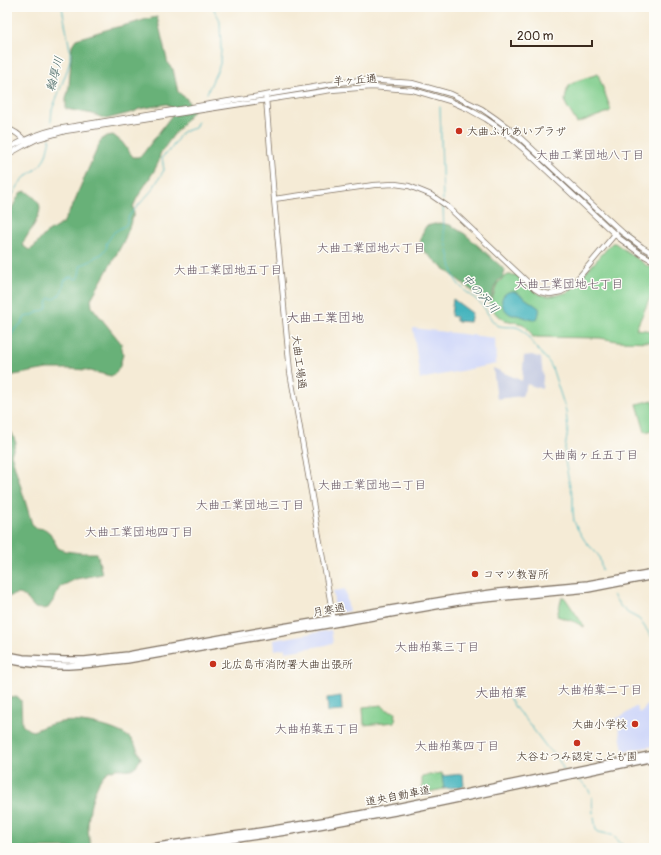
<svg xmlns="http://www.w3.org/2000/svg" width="661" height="855" font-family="Pangolin,'Klee One',sans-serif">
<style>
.built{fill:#d2d9f9}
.industrial{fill:#bcc3de}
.green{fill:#81ce8d;stroke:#5e7c56}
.forest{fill:#68b178;stroke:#526e4b}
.water{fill:#45b4bd;stroke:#406f6e}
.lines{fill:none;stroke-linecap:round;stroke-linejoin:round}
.stream{stroke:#45b4bd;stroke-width:1}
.secondary-casing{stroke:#7c6e5e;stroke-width:6}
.highway-casing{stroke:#7c6e5e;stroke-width:8}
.secondary{stroke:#fff;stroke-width:4.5}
.highway{stroke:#fff;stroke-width:5.5}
.poi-dot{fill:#c8321e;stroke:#fdfcf7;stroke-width:1.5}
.labels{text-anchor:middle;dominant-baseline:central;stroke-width:3;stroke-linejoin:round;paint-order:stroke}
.street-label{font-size:11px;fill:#3b2a1e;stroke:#fdfcf7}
.poi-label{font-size:11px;fill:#3b2a1e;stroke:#fdfcf7;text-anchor:start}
.water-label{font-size:12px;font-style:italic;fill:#3f615e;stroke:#fdfcf7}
.neighbourhood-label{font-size:12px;fill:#645361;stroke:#fdfcf7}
.quarter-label{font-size:13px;fill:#645361;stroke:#fdfcf7}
</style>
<rect width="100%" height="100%" fill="#fdfcf7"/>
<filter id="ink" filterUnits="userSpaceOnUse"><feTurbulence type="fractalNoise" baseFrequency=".025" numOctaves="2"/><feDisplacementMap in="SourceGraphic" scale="8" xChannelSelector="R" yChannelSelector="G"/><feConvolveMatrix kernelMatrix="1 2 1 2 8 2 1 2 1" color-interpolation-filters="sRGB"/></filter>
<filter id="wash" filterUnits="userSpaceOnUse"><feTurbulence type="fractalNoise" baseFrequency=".012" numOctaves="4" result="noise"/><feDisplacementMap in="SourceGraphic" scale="16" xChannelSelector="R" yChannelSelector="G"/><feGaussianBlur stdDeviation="0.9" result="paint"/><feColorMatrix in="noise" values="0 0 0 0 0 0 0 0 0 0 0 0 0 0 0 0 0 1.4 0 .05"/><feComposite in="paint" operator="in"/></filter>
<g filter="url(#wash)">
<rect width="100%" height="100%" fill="#f5ebd6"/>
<path class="built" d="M413 328 495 338 496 364 420 379Z
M345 589 349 611 338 613 335 610 333 591Z
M331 630 333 643 332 644 286 652V648L275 650 274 640Z
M654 697V746L623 751 619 729 615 719 624 715 635 707H637L639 713 643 710Z"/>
<path class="industrial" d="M532 355 541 358 543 377 542 389 527 384 522 396 497 399 493 368 522 381 524 356Z"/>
<path class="green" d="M598 74 611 110 609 112 577 123 566 105 565 100 567 90 569 86 576 81Z
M612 243H615L646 265 654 269V289L636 329 654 331V342L617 341 600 338 533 337 528 329 523 324 505 320 496 314 489 303 493 297 497 284 503 278 508 275H517L528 287 541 295 549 296 558 295 568 292Z
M653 400 654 403V430L645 432 637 404Z
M562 597H564L567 601 584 626V627L575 622 557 616Z
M382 705C385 710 390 711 396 712L395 722 364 725 363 707Z
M442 773 444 789 423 793 422 792V776Z"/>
<path class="forest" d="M157 17 168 64 173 69 178 92 187 99 193 111 172 137 160 154 159 161 154 171 137 198 133 207 134 214 124 241 91 299 92 307 121 343 123 354 120 366 116 373 111 376 86 370 71 369H47L14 375 7 378V217L20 193 26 191C30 194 36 198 38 202 46 212 27 234 22 245L29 250 33 248 45 234 63 223 75 201 78 192 101 140 107 136 113 135 122 142 133 157H138L142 155 172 115V108L167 104 139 109 134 112 106 119 93 114 66 109V99L69 87 72 45 76 39 109 29 134 23 147 19Z
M439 223 450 225 465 234 505 270C503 281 501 276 496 284 494 287 493 294 491 299L483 298 477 295C469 288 423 253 421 247 419 240 423 231 426 226Z
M7 429 12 433 16 443 11 454 32 524 37 528 45 529 50 533 58 548 65 551 81 553H97L102 574 76 579 60 587 53 601 48 608 43 609 35 608C25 597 22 589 7 598Z
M18 697 21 700 22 725 29 730 33 731C42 727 53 723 62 722 79 719 118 727 131 739 136 744 138 752 141 758 131 778 124 764 109 771 95 778 88 812 88 827 88 834 90 841 91 848H7V698Z"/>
<path class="water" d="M512 291 516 292 539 308C540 312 538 318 536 320 527 320 521 314 512 315 501 310 496 294 512 291Z
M453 299 472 313 470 322 456 321V317L451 316Z
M341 696 342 711 328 712 327 698Z
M463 774 464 786 444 789 442 776Z"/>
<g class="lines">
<path class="stream" d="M207 93 220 64 221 49 220 22C219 16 215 13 213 7
M440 107 443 200
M51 121 52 110 68 68 70 59V50L62 7
M7 204 20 183 24 178 35 170 42 163 46 155 50 139
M443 205 444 232 454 277C460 290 473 295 482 305 488 312 490 320 497 325 503 328 510 326 516 327 527 330 531 341 537 349 543 356 548 359 552 368L566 411 567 421 568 430 564 455 569 482 573 496V512L574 521 577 528 585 541 599 556 602 570
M7 344 15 329 22 323 25 317C29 316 33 315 37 313L38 311C48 311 46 308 48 300L50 298 54 299C60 296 64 289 64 281L69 277H73L75 279 78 278 80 270V268L81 265 91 261 95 257 102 254 107 247 106 244 114 232 126 225 129 216 152 190 164 170 162 157 171 149 182 132 195 128 198 121
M613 595 620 606 628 613 639 619 654 640
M508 696C513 704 517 712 524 717L548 749 556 755 564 770
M573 777C579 779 588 786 590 793
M592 797 593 813
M594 817 596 830 599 832 612 835 626 848
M266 848 273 847"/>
</g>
</g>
<g filter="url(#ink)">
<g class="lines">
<defs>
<path id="secondary" d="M652 7 654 9
M266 98 274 199 290 372 334 622
M7 129C15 131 20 135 25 141
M7 149C23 140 39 133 57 129L217 103 332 84 360 80 382 81 412 83 451 94 482 109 495 118 515 133 623 233 642 247 654 254
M7 155 23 146 37 139 65 131 105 125 331 90 372 87 413 90 450 101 468 109 486 119 499 128 527 152 619 238 641 254 654 261
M274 199 374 185 395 184 409 186 424 192 431 195 447 206 535 289 540 292 550 294 561 292 568 288 574 283 616 233"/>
<path id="highway" d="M7 655 23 658 64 660H85L128 655 265 630 456 598 499 592 588 584 654 572
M7 660C27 664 48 666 68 666 88 665 108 662 127 660L464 601 588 589 654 576
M144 848 268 830 329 820 401 806 654 754
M175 848 285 832 406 810 654 758"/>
</defs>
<use href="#secondary" class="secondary-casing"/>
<use href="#highway" class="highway-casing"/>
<use href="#secondary" class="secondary"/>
<use href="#highway" class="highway"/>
</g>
</g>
<g class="poi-dot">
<circle cx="459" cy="131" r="4"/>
<circle cx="475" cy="574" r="4"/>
<circle cx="213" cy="664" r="4"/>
<circle cx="635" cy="724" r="4"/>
<circle cx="577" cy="743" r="4"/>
</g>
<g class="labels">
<g class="street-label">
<text transform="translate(355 80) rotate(-4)">羊ヶ丘通</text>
<text transform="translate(299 362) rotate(83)">大曲工場通</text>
<text transform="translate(329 610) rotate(-10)">月寒通</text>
<text transform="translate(398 796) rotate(-11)">道央自動車道</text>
</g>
<g class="poi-label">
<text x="467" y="131">大曲ふれあいプラザ</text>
<text x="483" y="574">コマツ教習所</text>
<text x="221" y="664">北広島市消防署大曲出張所</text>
<text x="627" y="724" text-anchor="end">大曲小学校</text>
<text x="577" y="756" text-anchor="middle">大谷むつみ認定こども園</text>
</g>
<g class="water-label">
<text transform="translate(55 74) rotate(-75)">輪厚川</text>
<text transform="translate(480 294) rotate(48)">中の沢川</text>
</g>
<g class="neighbourhood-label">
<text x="590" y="155">大曲工業団地八丁目</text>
<text x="371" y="248">大曲工業団地六丁目</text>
<text x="228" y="270">大曲工業団地五丁目</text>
<text x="569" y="284">大曲工業団地七丁目</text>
<text x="590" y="455">大曲南ヶ丘五丁目</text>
<text x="372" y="485">大曲工業団地二丁目</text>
<text x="250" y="505">大曲工業団地三丁目</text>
<text x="139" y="532">大曲工業団地四丁目</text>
<text x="437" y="647">大曲柏葉三丁目</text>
<text x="600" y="690">大曲柏葉二丁目</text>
<text x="317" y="729">大曲柏葉五丁目</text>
<text x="457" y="746">大曲柏葉四丁目</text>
</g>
<g class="quarter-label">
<text x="325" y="318">大曲工業団地</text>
<text x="501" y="693">大曲柏葉</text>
</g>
</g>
<rect width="661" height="855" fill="none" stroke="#fdfcf7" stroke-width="24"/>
<path d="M511 40v6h81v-6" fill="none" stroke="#3b2a1e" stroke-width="2"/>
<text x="517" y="40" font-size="12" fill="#3b2a1e" stroke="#fdfcf7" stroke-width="3" paint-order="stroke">200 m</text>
</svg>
